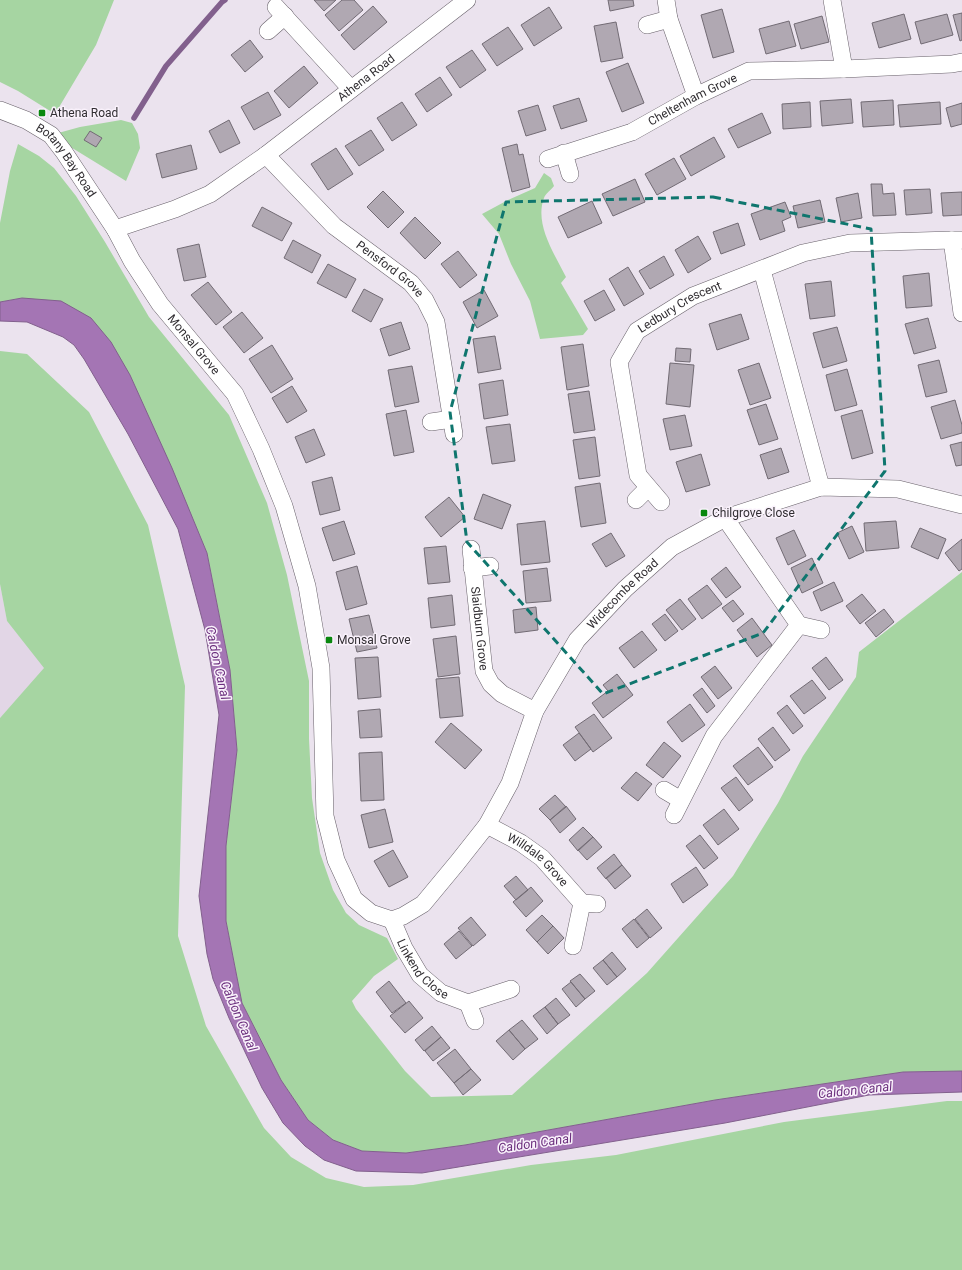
<svg xmlns="http://www.w3.org/2000/svg" width="962" height="1270" font-family="Roboto,sans-serif">
<style>
.built{fill:#e2d6e6}
.green{fill:#a6d5a2}
.water{fill:#a475b4;stroke:#82608d}
.lines{fill:none;stroke-linecap:round;stroke-linejoin:round}
.stream{stroke:#82608d;stroke-width:5.5}
.building{fill:#b0a8b2;stroke:#726b74}
.minor-casing{stroke:#68616a;stroke-width:18}
.minor{stroke:#fff;stroke-width:17}
.marked{fill:none;stroke:#0f766e;stroke-width:3;stroke-dasharray:8 5;stroke-linejoin:round}
.poi-dot{fill:#0a880f;stroke:#f9f1fb;stroke-width:1.5}
.labels{text-anchor:middle;dominant-baseline:central;stroke-width:3;stroke-linejoin:round;paint-order:stroke}
.street-label{font-size:12px;fill:#312e32;stroke:#f9f1fb}
.poi-label{font-size:12px;fill:#312e32;stroke:#f9f1fb;text-anchor:start}
.water-label{font-size:13px;font-style:italic;fill:#6c307e;stroke:#f9f1fb}
</style>
<rect width="100%" height="100%" fill="#ebe3ee"/>
<path class="built" d="M0 584 7 621 45 668 0 718Z"/>
<path class="green" d="M0 0H114L96 45 55 114 18 91 0 82Z
M121 120 132 123 138 134 140 148 126 181 51 135 80 127Z
M18 144 39 156 54 168 76 196 105 242 149 317 229 415 267 503 287 575 309 681V739L312 798 320 853 333 890 346 913 359 925 387 938 398 959 374 976 352 1001 356 1009 405 1071 431 1097 512 1095 647 973 733 876 778 803 803 756 856 677 859 652 962 572V1071L903 1072 715 1100 465 1145 406 1153 362 1151 333 1140 308 1120 281 1080 242 1003 226 921V846L237 750 230 670 207 553 130 375 22 298 0 302V223L10 171Z
M544 173 551 178 554 186C551 190 545 194 544 198 534 224 555 255 566 277L561 283 588 329 583 335 540 339 530 301 511 264 499 234 482 214 508 200 535 188Z
M0 351 27 354 89 412 148 525 185 686 178 936 206 1026 264 1128 291 1157 326 1178 364 1187 413 1185 531 1165 616 1155 784 1122 947 1101H962V1270H0V718L44 668 7 621 0 584Z"/>
<path class="water" d="M22 298 61 301 91 318 111 342 130 375 172 468 207 553 230 670 237 750 226 846V921L242 1003 281 1080 308 1120 333 1140 362 1151 406 1153 465 1145 715 1100 903 1072 962 1071V1092L869 1095 725 1123 422 1173 356 1171 324 1160 305 1146 283 1123 262 1088 229 1018 213 979 207 954 199 896 219 715 205 630 178 529 128 434 84 359 74 345 63 337 27 322 0 321V302Z"/>
<g class="lines">
<path class="stream" d="M134 118 166 66 222 2 225 0"/>
</g>
<path class="building" d="M314 0H336L324 11Z
M342 0H354L363 10 339 31 325 15Z
M608 0H633L634 6 610 11Z
M373 6 387 22 354 50 341 35Z
M549 7 562 28 534 46 521 25Z
M722 9 734 52 713 58 701 15Z
M962 13V40L960 41 953 15Z
M904 14 911 39 879 48 872 23Z
M947 14 953 35 921 44 915 22Z
M822 16 829 42 801 49 794 24Z
M789 21 796 46 766 54 759 29Z
M616 22 623 58 601 62 594 26Z
M508 27 523 49 497 66 482 44Z
M250 40 263 57 245 72 231 55Z
M472 50 486 70 460 88 446 67Z
M628 63 644 103 622 112 606 72Z
M304 66 318 83 289 108 274 91Z
M440 77 452 95 427 112 415 94Z
M268 92 281 115 254 130 241 107Z
M579 98 587 121 561 129 553 106Z
M851 99 853 123 822 126 820 101Z
M893 100 894 125 863 127 861 102Z
M402 102 417 125 392 141 377 118Z
M810 102 811 127 783 129 782 104Z
M940 102 941 124 900 127 898 105Z
M962 103V124L951 127 946 108Z
M538 105 546 130 526 136 518 111Z
M762 113 771 133 738 148 728 129Z
M229 120 240 143 220 153 209 131Z
M371 130 384 150 359 166 345 146Z
M90 131 102 138 96 147 84 140Z
M714 137 725 157 691 176 680 156Z
M517 144 519 155 523 154 530 187 512 192 502 148Z
M191 145 197 169 162 178 156 154Z
M336 148 353 174 328 190 311 164Z
M674 158 686 179 657 195 645 174Z
M635 179 645 202 613 216 602 194Z
M871 184H882L883 194 894 193 896 215 873 216Z
M930 189 932 213 906 215 904 190Z
M383 191 404 212 388 228 367 207Z
M962 192V215L943 216 941 193Z
M858 193 862 218 841 222 836 198Z
M820 200 825 222 798 228 793 206Z
M592 201 602 223 568 238 558 217Z
M785 202 791 217 782 221 785 231 760 240 751 214Z
M262 207 292 223 282 241 252 226Z
M415 217 441 243 425 259 400 233Z
M738 223 745 245 721 254 713 232Z
M698 236 711 259 688 273 675 250Z
M293 240 321 255 312 273 284 258Z
M199 244 206 277 184 281 177 249Z
M458 251 477 275 460 288 441 264Z
M664 256 674 275 650 289 639 271Z
M328 264 356 279 346 298 317 283Z
M628 267 644 294 624 306 609 279Z
M929 273 932 306 906 308 903 276Z
M831 281 835 316 810 319 805 284Z
M208 282 232 312 216 325 191 295Z
M364 289 383 299 371 322 352 311Z
M484 290 498 316 477 328 463 302Z
M604 290 615 310 595 321 584 301Z
M242 312 263 338 244 353 223 327Z
M741 314 749 339 717 350 709 324Z
M928 318 936 348 914 354 905 324Z
M401 322 410 349 389 356 380 329Z
M837 327 847 361 823 368 813 333Z
M495 336 501 369 478 373 473 339Z
M583 344 589 386 567 390 561 347Z
M272 345 293 379 271 393 249 359Z
M676 348 691 349 690 362 675 361Z
M939 360 947 392 926 397 918 365Z
M670 363 694 365 690 407 666 404Z
M759 363 771 398 750 405 738 370Z
M412 366 419 402 395 407 388 370Z
M847 369 857 405 835 411 826 375Z
M503 380 508 415 484 419 479 384Z
M292 386 307 411 287 423 272 398Z
M589 391 595 430 574 433 568 394Z
M955 400 962 425V433L941 439 931 407Z
M766 404 778 439 759 445 747 410Z
M406 410 414 452 394 456 386 414Z
M862 410 873 453 852 459 841 416Z
M685 415 692 446 670 450 663 419Z
M510 424 515 461 492 464 486 427Z
M314 429 325 455 306 463 295 437Z
M595 437 600 476 579 479 573 440Z
M962 442V465L956 466 950 445Z
M781 448 789 472 768 479 760 455Z
M701 454 710 485 686 492 676 462Z
M332 477 340 510 320 515 312 482Z
M600 483 606 523 581 527 575 487Z
M483 494 511 505 502 529 474 519Z
M449 497 465 517 441 537 425 517Z
M344 521 355 554 333 561 322 528Z
M545 521 550 562 521 565 517 524Z
M896 521 899 548 866 551 864 523Z
M852 526 864 552 849 559 837 533Z
M920 528 946 539 938 559 911 547Z
M794 530 806 556 788 565 776 538Z
M611 533 625 556 606 567 592 544Z
M962 539V569L959 571 945 553Z
M446 546 450 582 428 584 424 548Z
M812 558 823 583 802 593 791 568Z
M357 566 367 604 346 610 336 572Z
M726 567 741 587 726 598 711 579Z
M547 568 551 601 526 603 523 571Z
M834 582 843 601 821 611 813 592Z
M707 585 722 604 702 619 688 599Z
M862 594 876 611 860 624 846 606Z
M452 595 455 625 431 628 428 598Z
M680 599 696 619 682 630 666 610Z
M733 600 744 614 733 622 722 608Z
M536 607 538 630 515 633 513 610Z
M884 609 894 622 876 637 865 623Z
M665 614 678 631 665 641 652 624Z
M369 615 377 648 357 652 349 619Z
M752 618 772 645 757 657 737 630Z
M642 631 657 650 634 668 619 648Z
M456 636 460 674 438 677 433 639Z
M378 657 381 697 358 699 355 658Z
M826 657 843 680 829 690 812 668Z
M715 666 732 688 718 699 701 677Z
M617 674 633 695 603 718 592 703 608 691 603 685Z
M459 677 463 716 440 718 436 679Z
M812 680 826 698 804 714 790 696Z
M702 688 715 706 707 713 693 695Z
M690 704 705 725 682 742 667 722Z
M787 705 803 726 793 734 777 713Z
M380 709 382 737 360 738 358 711Z
M594 714 612 738 593 752 575 727Z
M451 723 482 750 465 769 435 742Z
M773 727 790 750 775 761 758 739Z
M579 733 591 749 575 761 563 745Z
M664 742 681 756 663 778 646 765Z
M758 747 773 767 748 785 733 766Z
M382 752 384 800 361 801 359 753Z
M636 772 652 784 638 801 621 788Z
M736 777 753 800 739 811 721 788Z
M555 795 566 807 550 820 539 809Z
M566 806 576 819 560 833 550 820Z
M385 809 393 842 369 848 361 815Z
M724 809 739 829 718 845 703 825Z
M583 827 593 837 578 851 569 840Z
M700 835 718 858 704 869 686 846Z
M593 837 602 847 587 860 578 850Z
M393 850 408 877 389 887 374 861Z
M614 854 622 865 606 879 597 868Z
M622 865 631 876 615 889 606 878Z
M696 867 708 885 683 903 671 884Z
M516 876 528 890 516 900 504 886Z
M531 887 543 901 526 917 513 902Z
M647 909 662 928 650 938 635 919Z
M542 915 553 926 537 942 526 930Z
M471 917 486 935 473 946 458 928Z
M634 919 649 938 637 948 622 929Z
M553 926 564 938 548 954 537 942Z
M459 931 472 946 456 959 444 944Z
M612 952 626 969 617 977 603 960Z
M603 960 617 977 607 985 593 968Z
M580 974 595 991 585 999 570 981Z
M389 981 406 1003 392 1013 376 992Z
M571 982 585 999 576 1007 562 989Z
M556 998 570 1015 558 1024 545 1007Z
M409 1001 423 1018 405 1033 390 1016Z
M545 1007 558 1024 547 1034 533 1016Z
M522 1020 538 1039 525 1049 509 1030Z
M432 1026 441 1037 424 1051 415 1040Z
M509 1030 525 1049 513 1060 496 1041Z
M441 1037 450 1048 433 1061 425 1051Z
M455 1049 471 1069 454 1083 437 1063Z
M471 1069 481 1080 463 1095 454 1083Z"/>
<g class="lines">
<defs>
<g id="minor">
<path d="M666 0 669 19 696 96"/>
<path d="M832 0 844 69"/>
<path d="M276 7 351 89"/>
<path d="M647 25 669 19"/>
<path d="M268 31 285 16"/>
<path id="s1" d="M0 110 26 120 51 135 64 152 115 229 132 261 160 304 235 394 261 449 284 506 307 586 321 668 325 816 336 860 354 899 371 913 392 920 403 916 423 904 457 863 487 825 510 783 535 711 577 640 625 589 672 547 725 518 821 487 898 489 962 505"/>
<path d="M564 153 570 174"/>
<path id="s2" d="M266 155 334 226 411 283 425 300 436 322 454 434"/>
<path id="s3" d="M548 159 632 132 696 96 749 71 844 69 952 64 962 62"/>
<path id="s4" d="M115 229 175 209 210 194 266 155 467 0"/>
<path d="M952 240 962 313"/>
<path d="M762 270 821 487"/>
<path d="M431 422 452 419"/>
<path d="M636 500 648 488"/>
<path id="s5" d="M661 502 638 475 619 362 637 331 693 296 803 253 850 243 952 240H962"/>
<path id="s6" d="M471 549 484 671 491 684 502 694 535 711"/>
<path d="M472 568 490 566"/>
<path d="M799 625 821 630"/>
<path d="M664 790 681 800"/>
<path d="M674 815 714 736 799 625 725 518"/>
<path id="s7" d="M487 825 521 843 542 858 582 903 573 946"/>
<path d="M582 903 597 904"/>
<path id="s8" d="M392 920 404 948 420 975 441 993 468 1003 511 989"/>
<path d="M468 1003 475 1021"/>
</g>
</defs>
<use href="#minor" class="minor-casing"/>
<use href="#minor" class="minor"/>
</g>
<path class="marked" d="M713 197 871 229 885 471 763 633 603 694 467 542 450 412 506 202Z"/>
<g class="poi-dot">
<rect x="38" y="109" width="8" height="8" rx="2"/>
<rect x="700" y="509" width="8" height="8" rx="2"/>
<rect x="325" y="636" width="8" height="8" rx="2"/>
</g>
<g class="labels">
<g class="street-label">
<text stroke="none"><textPath href="#s4" startOffset="296">Athena Road</textPath></text>
<text stroke="none"><textPath href="#s3" startOffset="157">Cheltenham Grove</textPath></text>
<text stroke="none"><textPath href="#s1" startOffset="86">Botany Bay Road</textPath></text>
<text stroke="none"><textPath href="#s2" startOffset="169">Pensford Grove</textPath></text>
<text stroke="none"><textPath href="#s5" startOffset="235">Ledbury Crescent</textPath></text>
<text stroke="none"><textPath href="#s1" startOffset="311">Monsal Grove</textPath></text>
<text stroke="none"><textPath href="#s1" startOffset="1353">Widecombe Road</textPath></text>
<text stroke="none"><textPath href="#s6" startOffset="80">Slaidburn Grove</textPath></text>
<text stroke="none"><textPath href="#s7" startOffset="62">Willdale Grove</textPath></text>
<text stroke="none"><textPath href="#s8" startOffset="59">Linkend Close</textPath></text>
</g>
<g class="poi-label">
<text x="50" y="113">Athena Road</text>
<text x="712" y="513">Chilgrove Close</text>
<text x="337" y="640">Monsal Grove</text>
</g>
<g class="water-label">
<text transform="translate(218 663) rotate(78)">Caldon Canal</text>
<text transform="translate(239 1016) rotate(67)">Caldon Canal</text>
<text transform="translate(855 1090) rotate(-6)">Caldon Canal</text>
<text transform="translate(535 1143) rotate(-8)">Caldon Canal</text>
</g>
</g>
</svg>
